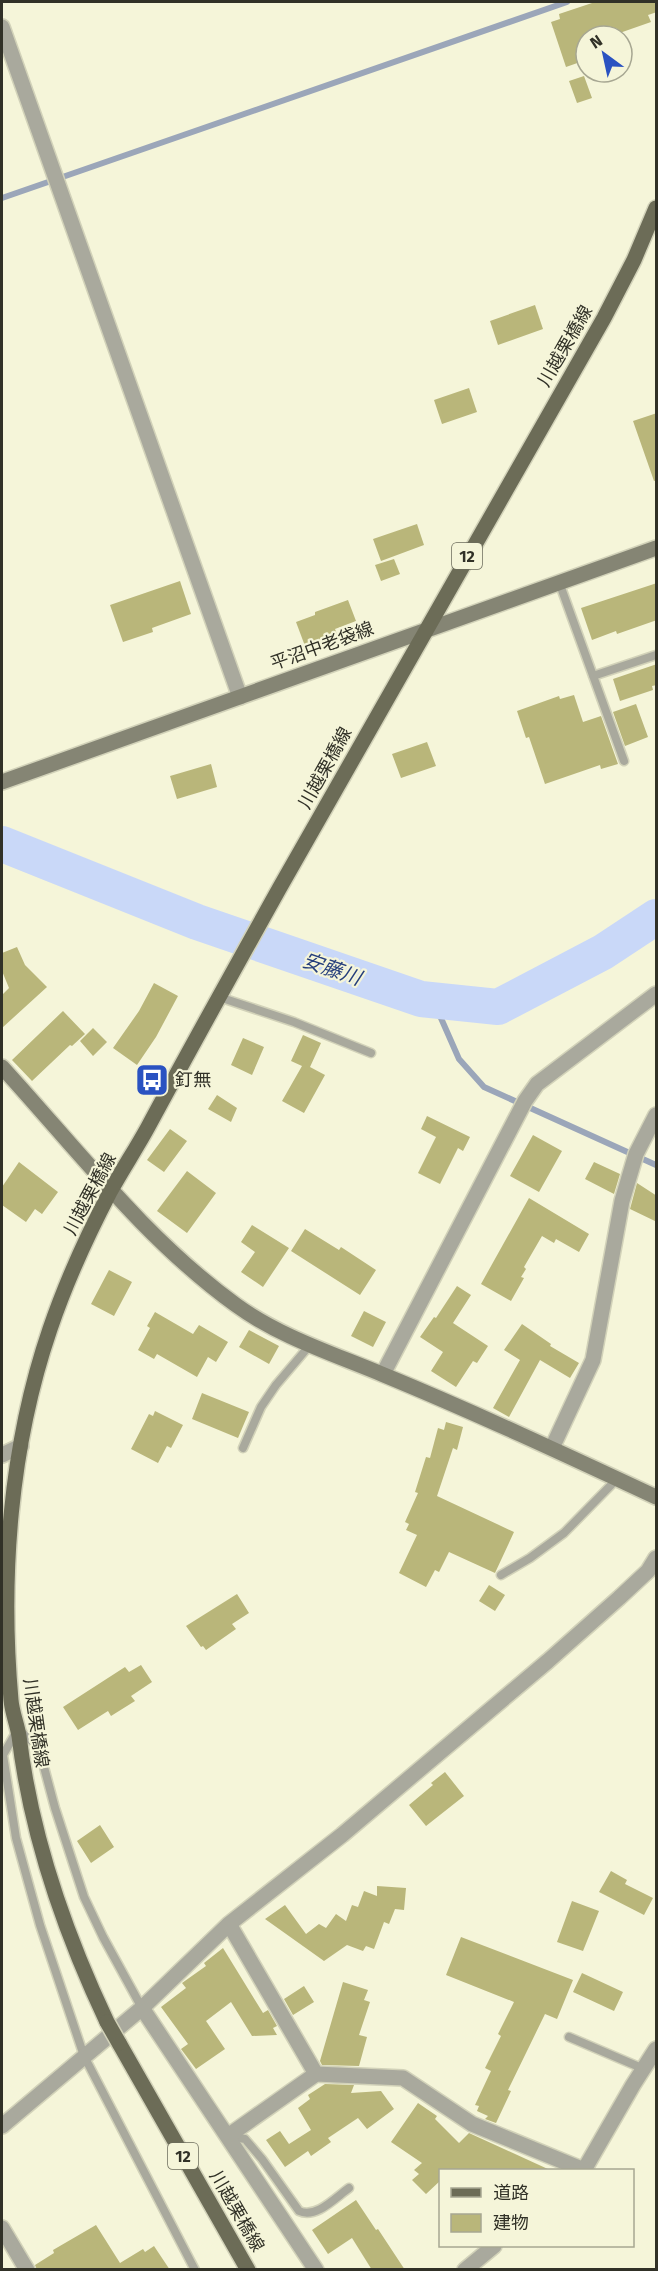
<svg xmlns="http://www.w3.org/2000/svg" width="658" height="2271" font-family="'Fira Sans','Noto Sans JP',sans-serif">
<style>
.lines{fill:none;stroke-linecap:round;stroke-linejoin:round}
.stream{stroke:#9ba6b9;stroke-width:6}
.river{stroke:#c9d8f8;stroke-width:36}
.building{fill:#b9b67a}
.lane-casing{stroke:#d2d2b9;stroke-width:11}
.street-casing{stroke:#d2d2b9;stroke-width:18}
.secondary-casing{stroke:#d2d2b9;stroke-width:18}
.primary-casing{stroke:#d2d2b9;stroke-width:18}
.lane{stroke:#a9a99d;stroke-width:8}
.street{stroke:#a9a99d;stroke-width:15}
.secondary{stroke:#858574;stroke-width:15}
.primary{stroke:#6c6c57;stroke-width:15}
.primary-bridge-casing{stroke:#d2d2b9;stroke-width:18;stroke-linecap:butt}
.primary-bridge{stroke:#6c6c57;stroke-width:15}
.labels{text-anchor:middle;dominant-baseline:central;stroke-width:4.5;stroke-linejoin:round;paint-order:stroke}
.shield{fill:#f5f5d9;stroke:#6c6c5c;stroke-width:1.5}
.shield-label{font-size:16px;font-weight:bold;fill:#313127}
.street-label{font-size:18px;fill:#313127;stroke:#f5f5d9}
.poi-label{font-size:18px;fill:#313127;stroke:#f5f5d9;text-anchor:start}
.water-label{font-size:20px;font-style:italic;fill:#253e7c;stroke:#f5f5d9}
</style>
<rect width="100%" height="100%" fill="#f5f5d9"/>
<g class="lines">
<path class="stream" d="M2 198 567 2
M433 1000 459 1059 484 1087 656 1165"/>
<path class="river" d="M2 844 197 922 421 999 498 1007 603 952 656 917"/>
</g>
<path class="building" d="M595 2H657V12L648 15 651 22 611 36H586V60L566 67 551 22 560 19 559 14Z
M584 76 592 98 577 103 569 81Z
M535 305 543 329 498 345 490 321Z
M469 388 477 412 442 424 434 400Z
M657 413V480L654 481 633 421Z
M417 524 424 545 381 561 373 539Z
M394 559 400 574 381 581 375 565Z
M180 581 191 614 152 628 153 632 123 642 110 605Z
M657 583V620L617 634 616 631 592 640 581 608Z
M348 600 356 621 335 629 337 634 305 646 296 622 315 615V612Z
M657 664V685L652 686 653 690 620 701 613 679Z
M574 695 583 722 601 716 618 764 601 769 600 765 545 784 529 737 526 738 517 711 559 696 560 699Z
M636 704 648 737 625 746 613 712Z
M427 742 436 766 401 778 392 754Z
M211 764 217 787 177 799 170 776Z
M17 947 25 965 47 987 2 1028V995L9 988 2 971V953Z
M154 983 178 996 156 1037 137 1065 113 1048 139 1011Z
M63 1011 85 1034 72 1046 70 1045 32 1081 12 1060Z
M93 1028 107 1042 93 1056 80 1041Z
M303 1035 321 1043 310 1067 325 1075 304 1113 282 1101 302 1066 291 1061Z
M243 1038 264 1047 252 1075 231 1065Z
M217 1095 237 1108 231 1122 208 1109Z
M427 1116 470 1137 463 1151 458 1148 440 1184 418 1173 436 1137 421 1129Z
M170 1129 187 1141 164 1172 147 1160Z
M533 1135 562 1151 539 1192 510 1176Z
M19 1162 58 1192 42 1214 35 1209 26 1222 2 1205V1187Z
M594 1162 620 1174 614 1194 585 1179Z
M187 1171 216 1193 187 1233 157 1211Z
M637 1183 657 1196V1222L630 1209Z
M529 1198 589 1234 579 1252 556 1239 554 1243 542 1236 524 1267 526 1269 521 1277 524 1278 511 1301 481 1284Z
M252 1225 289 1248 263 1287 241 1272 255 1252 241 1242Z
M305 1229 339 1250 341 1247 376 1270 360 1295 291 1251Z
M109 1270 132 1282 114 1316 91 1304Z
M457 1286 471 1295 453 1323 488 1346 477 1363 473 1361 456 1387 431 1371 443 1352 420 1337 434 1317 436 1318Z
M364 1311 386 1322 373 1347 351 1336Z
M155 1312 193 1334 199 1325 228 1342 216 1362 208 1357 197 1377 157 1354 154 1359 138 1350 150 1328 147 1326Z
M522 1324 551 1344 550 1346 579 1363 570 1378 540 1360 509 1417 493 1408 520 1360 504 1350Z
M249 1330 279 1346 269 1364 239 1347Z
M202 1393 249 1412 238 1438 192 1419Z
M155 1411 183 1425 171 1448 167 1446 158 1463 131 1449 149 1414 153 1416Z
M446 1422 463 1427 457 1450 453 1448 437 1496 514 1532 495 1573 449 1552 439 1572 435 1570 426 1587 399 1573 417 1535 406 1530 409 1524 405 1522 418 1493 415 1492 426 1457 430 1458 438 1428 444 1430Z
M489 1585 505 1595 495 1611 479 1601Z
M237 1594 249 1613 232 1624 236 1629 206 1650 203 1646 201 1647 186 1626Z
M141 1665 152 1682 131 1696 135 1701 111 1716 108 1711 78 1730 63 1707 125 1667 129 1672Z
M445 1772 464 1796 426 1826 409 1805 433 1785 431 1783Z
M100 1825 114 1847 91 1863 77 1841Z
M611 1871 627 1880 625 1884 653 1898 644 1915 599 1892Z
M377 1886 406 1888 404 1910 395 1909 389 1924 384 1922 374 1949 366 1946 363 1951 347 1945 324 1961 265 1919 285 1905 306 1934 319 1924 326 1928 336 1914 346 1921 352 1905 358 1907 364 1891 377 1896Z
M572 1901 599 1911 583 1951 557 1942Z
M461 1937 573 1980 557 2019 545 2014 508 2090 511 2091 496 2123 485 2119 488 2116 477 2111 479 2106 475 2105 491 2071 485 2068 501 2036 498 2034 514 2002 446 1975Z
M223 1948 263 2013 268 2010 277 2026 273 2028 277 2035 252 2036 231 2002 206 2021 225 2049 196 2069 181 2049 188 2044 161 2007 186 1988 182 1983 206 1966 204 1963Z
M582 1973 623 1992 614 2011 573 1992Z
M343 1982 368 1990 364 2000 370 2002 359 2035 367 2037 359 2066 322 2065 320 2061Z
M304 1986 314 2002 293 2015 284 1999Z
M325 2084 354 2085 351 2093 381 2091 394 2109 367 2129 358 2118 328 2138 331 2142 311 2156 308 2151 285 2167 266 2140 280 2131 289 2144 311 2130 298 2108 310 2099 308 2095Z
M418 2103 437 2116 435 2119 459 2143 469 2133 550 2170H441V2180L426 2194 412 2180 419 2174 414 2170 422 2163 391 2142Z
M356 2200 376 2230 378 2229 405 2270H372L352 2238 328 2254 312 2230Z
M96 2225 120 2263 143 2249 145 2252 154 2246 170 2270H37L35 2265 54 2253 53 2250Z"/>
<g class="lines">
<defs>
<path id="lane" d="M559 582 624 761
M593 676 656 655
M219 997 294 1022 371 1053
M243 1448 261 1407 276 1385 310 1345
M501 1575 530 1558 564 1533 617 1479
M142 2008 103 1937 84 1897 55 1808 41 1756 34 1743 18 1729 3 1755 16 1838 40 1925 84 2056 195 2270
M569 2037 644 2069
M228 2136 245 2139 262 2159 299 2211C316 2219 335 2198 349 2188"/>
<path id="street" d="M2 27 240 697
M383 1374 525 1101 537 1084 656 994
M552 1448 593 1360 622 1201 636 1154 656 1115
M2 1455 21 1446
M229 1924 316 2074 403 2078 472 2124 584 2170
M142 2008 316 2270
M2 2126 142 2008 229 1924 342 1835 548 1661 619 1598 648 1571 656 1558
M228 2136 316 2074
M584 2170 633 2085 656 2049
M2 2228 27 2270
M465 2270 494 2246"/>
<path id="secondary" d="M2 782 656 548
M2 1067C77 1149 146 1240 236 1305 280 1337 334 1354 384 1375 476 1413 566 1455 656 1497"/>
<path id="primary" d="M107 2022C64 1931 31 1836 19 1736 17 1724 12 1712 11 1700 0 1577 10 1446 50 1329 66 1282 87 1236 110 1192 122 1170 136 1149 148 1127 191 1047 235 968 279 889 386 698 495 508 604 318L634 260 656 208
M119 2043 248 2270"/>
</defs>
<use href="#lane" class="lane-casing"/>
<use href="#street" class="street-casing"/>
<use href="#secondary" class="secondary-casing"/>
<use href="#primary" class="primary-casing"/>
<use href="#lane" class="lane"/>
<use href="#street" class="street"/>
<use href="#secondary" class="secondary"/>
<use href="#primary" class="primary"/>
<defs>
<path id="primary-bridge" d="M107 2022 119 2043"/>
</defs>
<use href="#primary-bridge" class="primary-bridge-casing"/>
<use href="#primary-bridge" class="primary-bridge"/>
</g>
<defs>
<symbol id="bus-square" viewBox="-11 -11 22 22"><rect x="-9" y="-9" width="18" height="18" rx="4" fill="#2a52c1" stroke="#f5f5d9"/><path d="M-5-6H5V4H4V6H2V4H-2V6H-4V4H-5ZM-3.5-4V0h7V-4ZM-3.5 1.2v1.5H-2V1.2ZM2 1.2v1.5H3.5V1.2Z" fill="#fff"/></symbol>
</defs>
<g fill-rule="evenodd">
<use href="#bus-square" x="133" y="1061" width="38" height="38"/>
</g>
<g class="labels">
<g class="shield">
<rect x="452" y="543" width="30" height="26" rx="4.5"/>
<rect x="168" y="2143" width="30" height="26" rx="4.5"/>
</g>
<g class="shield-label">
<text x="467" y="556">12</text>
<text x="183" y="2156">12</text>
</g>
<g class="street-label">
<text transform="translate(565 346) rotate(-60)">川越栗橋線</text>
<text transform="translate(322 646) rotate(-20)">平沼中老袋線</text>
<text transform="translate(325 768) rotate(-61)">川越栗橋線</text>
<text transform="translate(90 1194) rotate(-62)">川越栗橋線</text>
<text transform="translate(36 1723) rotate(82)">川越栗橋線</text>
<text transform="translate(237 2211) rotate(60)">川越栗橋線</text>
</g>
<g class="poi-label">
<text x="175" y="1080">釘無</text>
</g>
<g class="water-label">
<text transform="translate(332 969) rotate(19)">安藤川</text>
</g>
</g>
<rect width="658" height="2271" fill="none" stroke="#313127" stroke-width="6"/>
<rect x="439" y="2169" width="195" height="78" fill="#f5f5d9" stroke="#a7a792" stroke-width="1.5"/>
<rect x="451" y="2188" width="30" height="9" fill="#6c6c57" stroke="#a7a792" stroke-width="1.5"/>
<text x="493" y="2199" font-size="18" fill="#313127">道路</text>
<rect x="451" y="2214" width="30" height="18" fill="#b9b67a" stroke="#a7a792" stroke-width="1.5"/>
<text x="493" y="2229" font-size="18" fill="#313127">建物</text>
<g transform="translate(604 54) rotate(327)"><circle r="28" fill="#f5f5d9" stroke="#a7a792" stroke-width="1.5"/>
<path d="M0-4.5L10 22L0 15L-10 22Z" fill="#2a52c1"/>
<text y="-9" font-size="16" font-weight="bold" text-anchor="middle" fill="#313127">N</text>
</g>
</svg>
